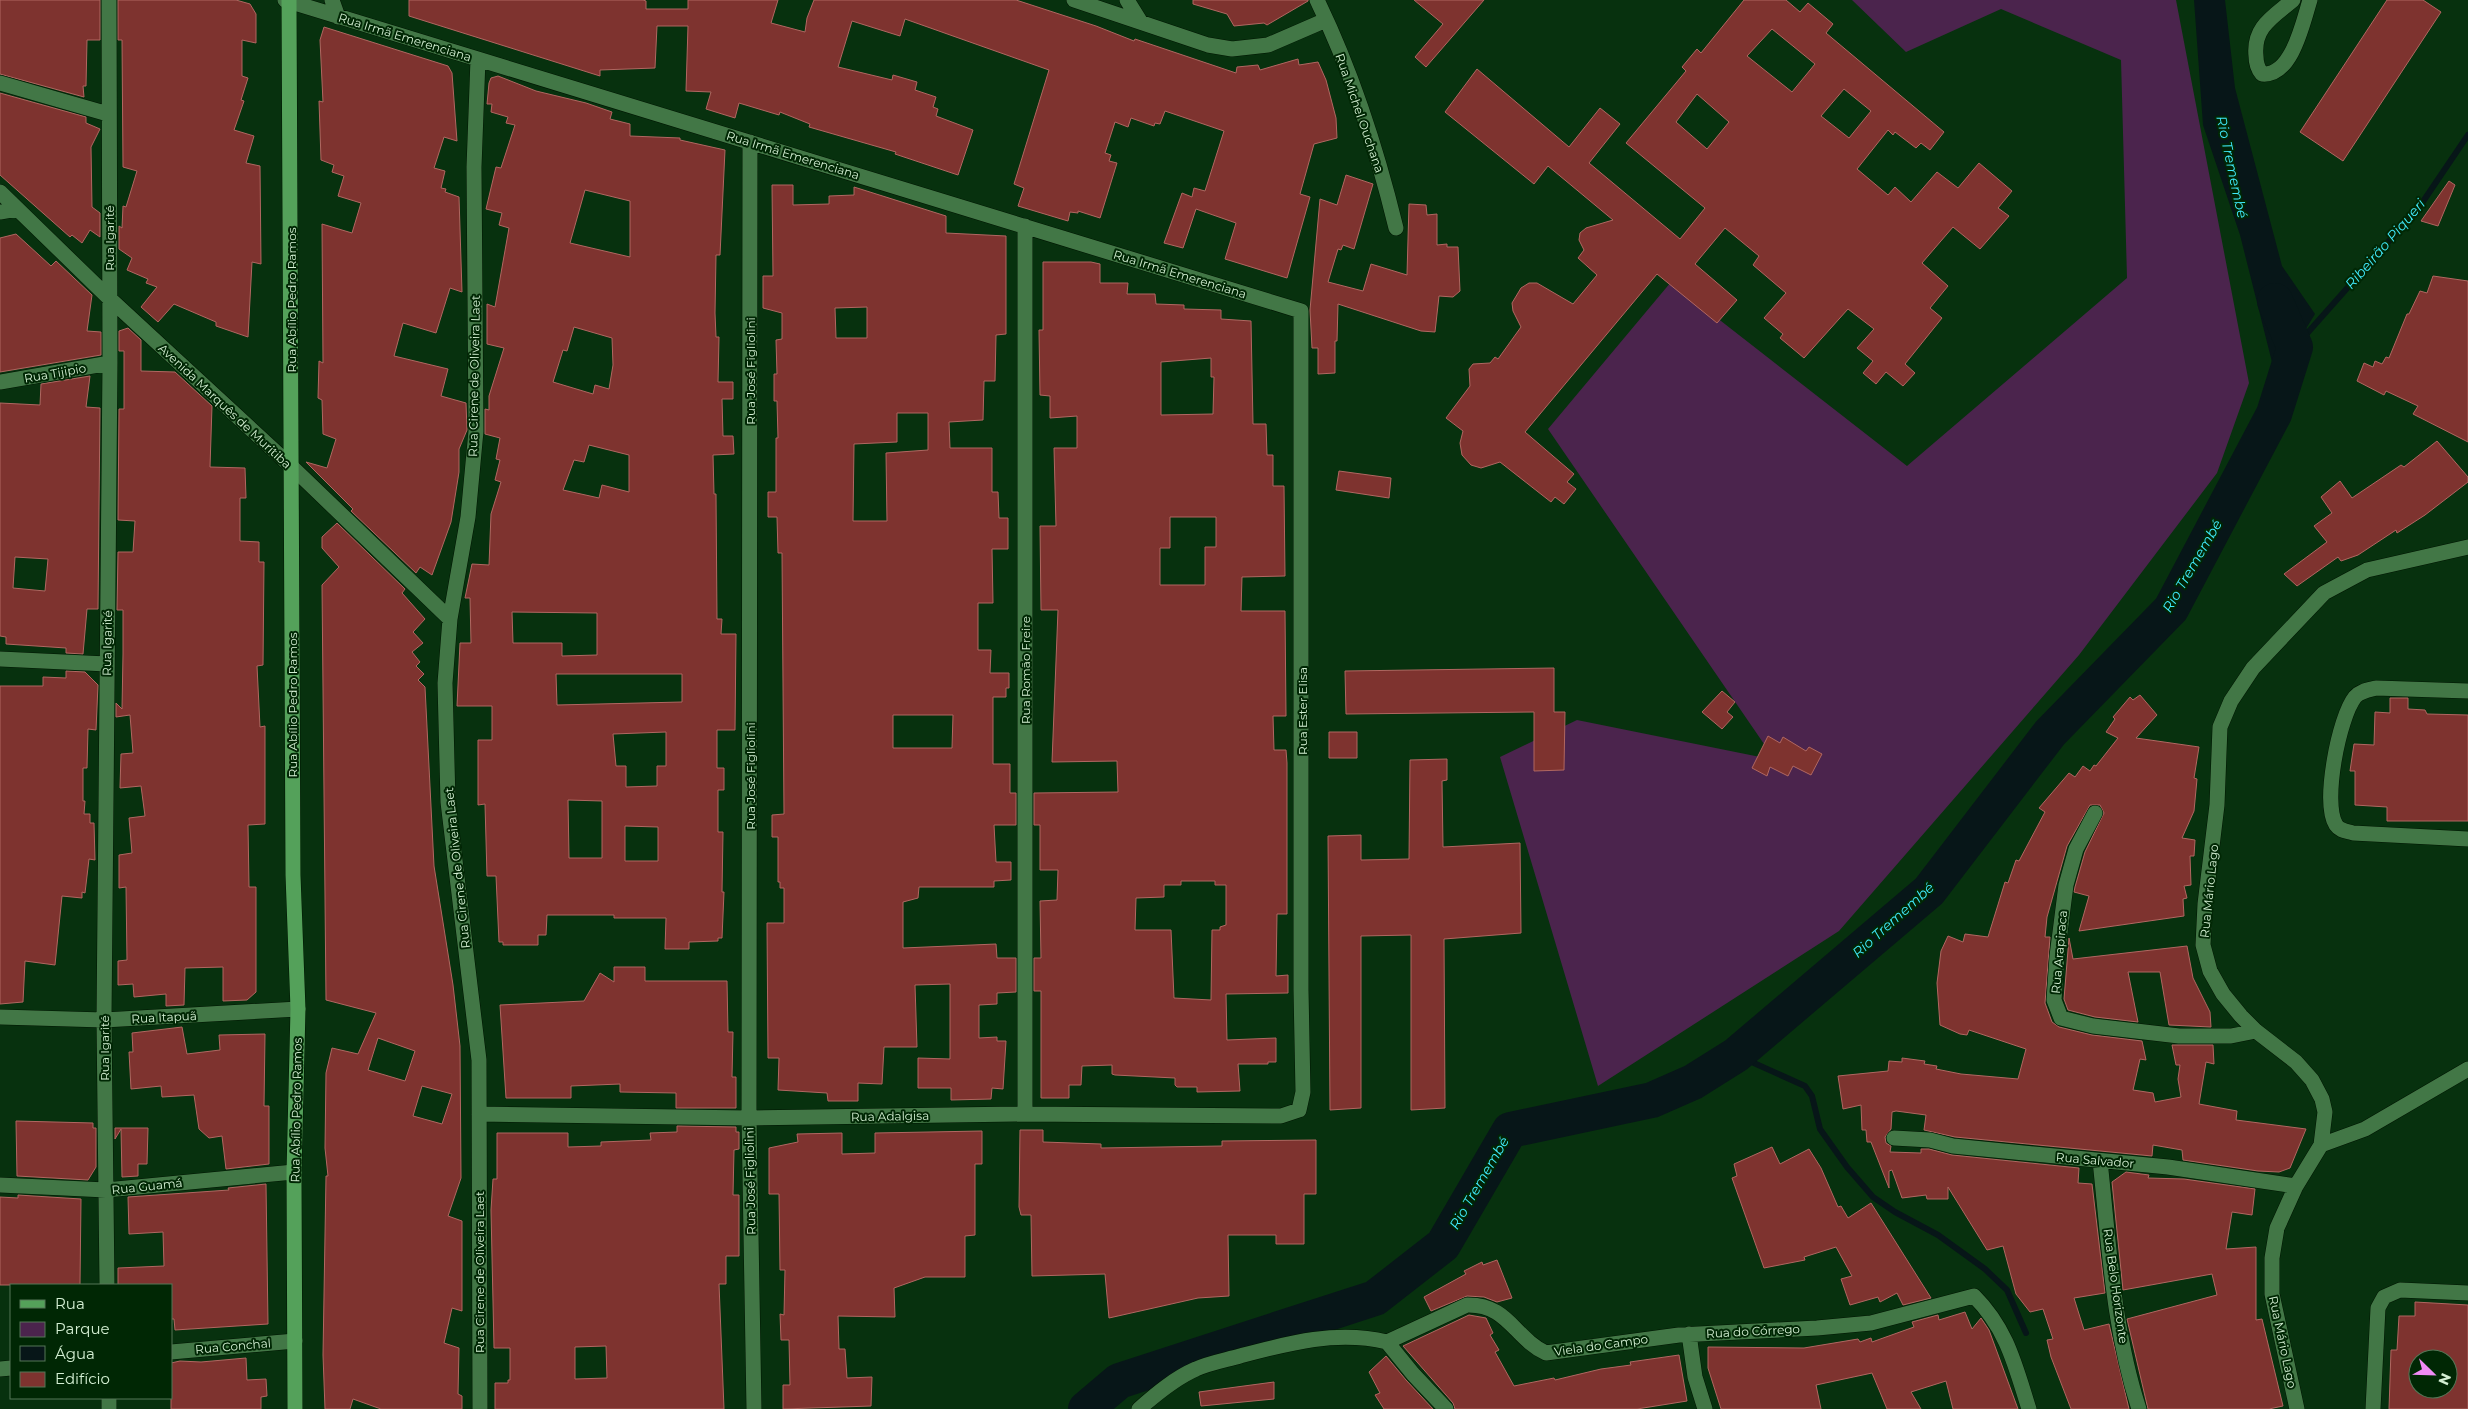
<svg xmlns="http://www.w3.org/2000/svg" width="2468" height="1409" font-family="Montserrat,sans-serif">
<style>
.green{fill:#4b244d}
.water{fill:#071618}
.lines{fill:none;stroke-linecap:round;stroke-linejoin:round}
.stream{stroke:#071618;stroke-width:6}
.river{stroke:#071618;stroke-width:36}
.building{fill:#7e332f;stroke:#b06761;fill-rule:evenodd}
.minor-casing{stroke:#001602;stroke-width:16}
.major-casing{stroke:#001602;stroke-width:16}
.minor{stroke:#427746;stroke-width:15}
.major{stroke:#54a15a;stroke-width:15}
.labels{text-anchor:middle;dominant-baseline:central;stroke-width:4;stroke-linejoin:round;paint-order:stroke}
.street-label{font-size:12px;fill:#d3efd3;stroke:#002704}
.water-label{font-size:14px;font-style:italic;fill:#40eafc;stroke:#002704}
</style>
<rect width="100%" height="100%" fill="#07310e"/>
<path class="green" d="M1852 0H2176L2249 383 2217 473 2079 655 1839 931 1598 1086 1500 757 1577 720 1775 760 1548 429 1671 282 1907 466 2127 278 2121 60 2001 9 1906 52Z"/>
<path class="water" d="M2194 0H2225L2235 88 2282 266 2315 314 2276 378 2240 235 2203 125Z"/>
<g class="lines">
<path class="stream" d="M2295 347 2420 206 2468 135
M1736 1055 1805 1086 1812 1096 1820 1129 1847 1167 1873 1197 1895 1212 1938 1235 1985 1269 2007 1290 2026 1333"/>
<path class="river" d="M1086 1409 1119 1381 1375 1298 1443 1245 1510 1130 1652 1100 1693 1082 1736 1055 1929 891 2050 733 2171 609 2274 414 2295 347 2275 301"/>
</g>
<path class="building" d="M0 0H100V40H87L86 86H83L84 97 0 74Z
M118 0H236L250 4 256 14V43L242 40V76L248 78 241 100 244 101 234 130 254 136 246 163 260 166 261 264 252 262 248 337 216 326V322L174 304 158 322 141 307 157 287 146 283 148 279 127 270 132 258 119 249V226L122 228 123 206 126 207 137 171 123 167 122 40H118Z
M409 0H643L646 1V9H688V0H778L771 23 805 32 807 18 814 0H1016L1096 26 1134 41 1135 39 1236 73 1237 67 1258 65 1260 70 1298 59 1299 65 1318 62 1326 80 1336 118 1337 138 1314 144 1300 194 1310 197 1287 278 1225 259 1236 223 1196 209 1183 248 1164 243 1182 193 1192 197 1194 188 1205 191 1224 131 1165 111 1160 124 1155 123 1154 126 1131 118 1128 127 1115 122 1105 153 1111 155 1109 161 1117 163 1100 218 1078 211V213L1070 212 1068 221 1018 206 1024 188 1014 184 1049 70 905 19 900 36 852 21 838 67 892 80 893 75 917 82 915 90 936 97 933 107 938 109 936 116 973 130 958 175 895 154 896 152 809 127 810 124 780 112 779 115 739 103 735 118 706 109 711 92 686 91 688 26H657L655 68 600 70V76L409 16Z
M1193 0H1308V1L1267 25 1264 23 1234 26 1227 14 1193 4Z
M1414 0H1484L1426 67 1415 57 1443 24Z
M1744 0H1786L1800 12 1808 3 1833 24 1826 33 1944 132 1930 150 1921 143 1916 148 1895 132 1893 135 1888 130 1857 169 1888 195 1895 187 1911 202 1937 172 1958 188 1979 163 2012 191 1998 208 2009 216 1980 249 1953 227 1922 263 1948 286 1930 308 1942 318 1905 364 1915 373 1903 386 1886 372 1876 384 1863 373 1873 361 1857 348 1874 329 1848 309 1804 358 1780 338 1783 334 1764 318 1786 293 1753 265 1759 256 1725 228 1695 264 1737 300 1717 323 1657 274 1525 432 1574 474 1567 482 1576 489 1564 504 1555 497 1551 502 1500 462 1481 468 1471 465 1462 455 1460 443 1463 431 1446 418 1470 386 1469 369 1473 364 1490 363 1495 357 1498 359 1521 327 1513 311 1512 303 1521 288 1529 283H1537L1573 304 1597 275 1578 258 1584 250 1579 240 1580 233 1586 228 1613 220 1548 166 1534 184 1445 112 1477 69 1569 147 1600 108 1620 124 1589 163 1680 239 1705 208 1626 143 1686 71 1682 67 1697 49 1701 53ZM1772 29 1815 64 1792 92 1747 56ZM1844 89 1871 111 1849 138 1821 116ZM1697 94 1729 122 1707 149 1676 122Z
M2387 0H2423L2441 12 2343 161 2300 132Z
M324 27 448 66 452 73 457 141 444 137 434 168 445 171 441 188 446 189 445 192 459 197 462 292 450 288 436 333 403 323 394 356 448 369 441 396 466 403 467 430 459 449V472L451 522 432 575 420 567 416 573 351 511 353 509 306 462 327 468 336 439 323 434 322 400 318 398 319 361 323 363 322 224 352 233 361 203 338 196 344 176 332 172 334 165 321 160 319 101 323 102 320 40Z
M498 76 536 91 586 103 612 112 610 119 630 124V136L680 138V140L725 150 720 255H716L715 313 716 337H719L718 382H733V399H722L723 436H733L734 454 713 455 714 494H716L717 619H722L721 634H736L735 730H717V768H724V790H718V832H723L722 892H724L722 938H718V941L689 942V949H665L666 918H614V915H547L546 935H538V945H503V942H499L496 876H487L485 804 478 805V740H492V706H457L460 643H471L470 598H465L472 564 489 565 491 514 501 482 495 480 500 460 496 459 500 438 485 434V409L489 410V396L504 348 487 344V304L495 307 509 228 499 225 502 213 486 209 496 167 501 168 515 125 506 123 508 117 491 112 492 104H487L489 83 491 78ZM585 190 630 201V257L570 243ZM574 327 612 338 613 365 609 389 595 385 593 394 553 382 563 350 567 351ZM589 445 629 455V492L602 485 599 498 563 490 574 460 584 462ZM512 612 597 613V655L562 656V643H513ZM556 674H682V702L557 705ZM666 732V766H657V786L626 787V766H616L613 734ZM568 800 602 801V858H569ZM625 826 658 827V861H625Z
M0 93 86 117V123L100 129 91 147 92 207 100 213V237L90 230 82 243 72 235 70 237 0 175Z
M1346 175 1373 184 1354 249 1343 245 1341 250 1338 249 1328 282 1363 291 1371 264 1407 275 1409 204 1426 205 1427 215 1437 214V245L1447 244V247H1458L1460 291 1453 297 1439 296 1435 332 1421 331 1338 304 1337 341H1335V373L1318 374V348H1312L1310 310 1320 199 1337 205Z
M2449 181 2455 185 2438 226 2421 221Z
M772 185H793V205L829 204V196L854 195V187L946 216V233L1006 236V334L996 335 995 381H984L983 420 949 422 950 448H992V492H998L999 518H1008V549H992L993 603H978V650H991L990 673H1009V688H1006V697H993V764H1010V793H1016V825H994L996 862H1011V880L994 881V887H919L918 898 903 902V948L996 944 997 958H1016V992L997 993V1004L979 1005V1038L997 1037V1041H1006L1003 1089 992 1088 991 1099 951 1100V1088H918V1058L950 1059V984L915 985 917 1047H884L882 1084 858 1083V1101H828L827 1093 778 1090 779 1058H768L767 923H784V888H780V882H778V837H772V815L784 814 782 553H778L777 517H768V492H776V438H778L777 401H774V374H777L776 340 782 339V313L763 308V276H773ZM867 307V338H836L835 308ZM897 413H928V450L886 453 887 521H853L854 444 897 442ZM893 715H953L952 748H893Z
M16 234 51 266 56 261 92 295 87 331 101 332V355L0 372V238Z
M1043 262H1091L1100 264V283H1128L1127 294H1155L1156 304 1184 305V309L1221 310V319L1251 321 1253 424H1266L1267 455H1273V486H1284L1285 576 1242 577 1241 611H1285L1286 716H1273L1274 750H1286L1287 763V914H1277L1276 976 1288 975V993L1226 994 1227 1040 1276 1038V1062H1268V1064H1238L1240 1091 1197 1092V1087H1177L1175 1085V1078L1115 1075 1112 1074V1065L1082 1066 1081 1085H1069V1098H1041V991H1034V958H1041L1040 901 1057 900 1058 870H1040V825H1034V793L1118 792 1117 761 1052 762 1058 610H1041L1040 526H1056L1054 448H1077V416L1050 418V396L1040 395 1039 330H1043ZM1211 358V377H1214L1213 414 1161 415V362ZM1170 517H1216V547H1205V585H1160V548H1170ZM1181 881H1215V885H1226V925L1220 927V930H1212L1211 1000 1174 998 1171 930H1135L1136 898 1164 897V885H1181Z
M2433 276 2468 281V442L2413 414 2418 406 2386 391 2384 395 2357 381 2364 363 2373 367 2375 361 2382 364 2386 357 2389 358 2407 314H2409L2420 291 2427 293Z
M128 328 141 340V371L175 372 212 406 210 467 245 468 246 498H240V541L259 542V562H264L263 665 257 666 260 727 265 726V824L248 825 249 887H256V992L247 1000 223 1001V967L185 968 184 1005 166 1006V994L134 997 133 984 118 985V961L127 960 126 887 119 888V855L132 853 129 818 145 816 141 786 120 788 121 754 133 753 130 715 116 717V703L122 709 123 654V610H117L118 552H133L135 521 118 520 119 409H124V351H119V331Z
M90 376 86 407 100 408 98 609H87L83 654 66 653V648L6 644V637L0 636V403L40 405 41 384ZM15 557 48 559 45 591 13 588Z
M2437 441 2468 477V482L2425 515 2397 533 2396 530 2358 555 2341 561 2338 557 2297 586 2284 574 2327 542 2314 526 2332 513 2321 497 2340 481 2352 498 2401 465 2404 467Z
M1339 471 1391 478 1389 498 1336 490Z
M337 523 405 589 402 593 425 619 413 632 423 643 412 652 420 662 416 666 424 674 418 680 425 687 434 866 453 985 460 1046 461 1178 448 1216 462 1221V1311L452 1308 444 1343 459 1348 458 1394 462 1396V1409H381L353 1399 350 1409H325L323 1355 326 1176H328L325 1148 326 1073 332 1048 358 1054 376 1013 326 1000 322 585 339 567 322 548V537ZM378 1038 415 1051 405 1081 368 1070ZM422 1086 452 1094 442 1124 413 1116Z
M1554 668V712H1565L1564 770 1534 771V712L1346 714 1345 671Z
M66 671 85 672 98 685 96 730 88 729 87 768H83V801H85L84 814H90V823H94L95 860 89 859 85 893 82 892V898L62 896 55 965 25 961 23 1002 0 1004V686H43V677L66 678Z
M1722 691 1735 702 1727 712 1733 717 1722 729 1702 712Z
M2140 695 2157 715 2136 738 2199 747 2194 778 2197 779 2194 811 2182 838 2195 840 2194 856H2190L2191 885 2184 886 2187 898 2183 899 2184 916 2079 931 2089 896 2074 892 2075 887 2085 852 2104 813 2100 805H2090L2067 846 2047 917 2045 937H2050L2045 1003 2052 1022 2059 1027 2092 1035 2142 1041 2146 1060 2140 1059 2133 1090 2153 1093 2155 1102 2181 1097 2178 1079 2180 1065H2176L2172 1045H2213L2214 1064 2206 1062 2199 1104 2237 1111 2236 1120 2306 1129 2290 1168 2279 1172 2258 1171 2183 1160 2182 1150 2153 1145 2152 1156 1955 1137 1924 1130 1926 1115 1896 1111 1892 1112 1891 1129 1885 1137 1886 1143 1891 1146 1890 1152 1921 1153V1149H1929L1952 1155 2079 1168 2078 1183 2092 1184 2105 1293 2074 1298 2084 1330 2109 1324 2129 1409H2071L2051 1357 2047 1340 2053 1339 2043 1309 2030 1312 2016 1294 2003 1246 1987 1250 1948 1187V1199H1927L1926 1195 1902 1198 1892 1170 1889 1171V1188L1871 1142H1867L1866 1130H1862L1861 1105 1843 1109 1838 1076 1888 1071 1889 1061 1902 1062V1058L1925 1061 1924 1064 1937 1066 1936 1069 1961 1074 2018 1079 2026 1049 1969 1030 1967 1035 1960 1034 1940 1025 1937 983 1941 951 1948 936 1963 942 1965 934 1988 937 2005 882 2008 883 2016 860 2019 861 2045 812 2039 808 2069 773 2075 777 2083 766 2090 771 2094 765 2096 766 2118 738 2106 732 2115 719 2113 717 2130 697 2133 700Z
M2390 698H2408V709L2425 710 2427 714 2468 715V821H2387V807L2355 805V771H2350L2354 744 2374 745 2375 712 2390 713Z
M1329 732H1357V758H1329Z
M1768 736 1780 743 1783 737 1806 751 1809 747 1822 754 1811 775 1793 766 1788 776 1770 767 1767 776 1752 768Z
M1447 759V780L1442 781 1443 847 1520 843 1521 933 1444 939 1445 1108 1411 1110V935L1361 936V1108L1330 1110 1328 836 1361 835V860L1409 859 1410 760Z
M2069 938 2073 959 2187 946 2193 978 2210 1012 2211 1027 2169 1025 2160 972H2128L2138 1022 2095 1017 2068 1010 2064 999Z
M614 967H645V981H727L728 1032H733L732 1077H736V1108H676V1093L620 1092V1084L571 1086V1098H506L500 1005 584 1001 600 973 614 982Z
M182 1027 187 1054 220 1050 219 1035 265 1034 264 1106H269V1164L226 1169 222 1136 209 1138 199 1129 194 1095 162 1097 161 1086 131 1089 129 1052H133L132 1033Z
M16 1121 93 1123V1128H96V1167L88 1180 17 1176Z
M677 1126 736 1127V1132H739V1149L734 1150 733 1195H739V1256H726V1284H719L724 1409H495V1383H508V1380H510V1348H494L491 1210 493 1179H497V1133H568V1147L601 1146V1142L651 1140 650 1133 677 1132ZM606 1346 607 1378 575 1379V1347Z
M115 1128H148L147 1164H138V1176L122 1177 121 1129 115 1139Z
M1020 1130H1043V1142L1101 1144V1148L1222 1146V1141L1316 1140V1194H1304V1244H1276V1235H1228L1229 1296 1198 1298 1109 1318 1105 1274 1032 1276 1031 1215H1021L1019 1207Z
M982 1131V1164H975V1235L965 1236V1277H925L894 1288 895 1317 838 1316 839 1349H845L847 1378 872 1377 871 1406 783 1409V1385H790L789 1340H781L780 1314 784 1315 785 1270H780L779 1194H769V1148L798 1142 797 1134 842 1133V1154L875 1153V1133Z
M1772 1147 1780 1164 1809 1149 1821 1168 1838 1207 1841 1206 1848 1218 1871 1203 1931 1298 1903 1305 1897 1293 1880 1302 1878 1297 1850 1305 1841 1279 1852 1276 1836 1247 1804 1257 1805 1260 1764 1268 1732 1178 1737 1176 1734 1164Z
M2126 1172 2149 1175 2148 1178 2184 1179 2255 1189 2252 1215 2232 1212 2226 1249 2256 1247V1320L2262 1319 2283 1406 2269 1409H2148L2127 1319 2217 1295 2212 1274 2123 1290 2112 1182Z
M266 1184 268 1324 175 1330 174 1319H171V1285H118V1268L164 1266 163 1232 129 1234 128 1197 229 1190 228 1188Z
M18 1195 81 1199 80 1285H0V1197L18 1198Z
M1497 1260 1512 1298 1497 1302 1484 1297 1467 1296 1431 1311 1424 1297 1466 1274 1464 1271 1482 1262 1483 1265Z
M2415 1302 2468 1305V1409H2389L2391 1350H2397L2399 1316H2415ZM2418 1359H2448V1389H2418Z
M1965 1312 1972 1329 1981 1318 1989 1330 2018 1409H1953L1946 1381 1911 1392 1921 1409H1887L1872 1373 1816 1385 1821 1409H1721L1708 1368V1347L1804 1348 1858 1339 1860 1342 1871 1338 1872 1342 1914 1327 1912 1322 1938 1315 1939 1320Z
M1469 1315 1486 1318 1493 1333 1490 1335 1499 1350 1495 1352 1514 1386 1554 1378 1555 1380 1601 1369 1631 1365 1630 1362 1679 1355 1687 1401 1637 1409H1455L1453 1403 1403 1346Z
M1386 1356 1406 1380 1433 1409H1384L1375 1395 1380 1393 1369 1372Z
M246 1358 247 1380 266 1379 267 1396 261 1397V1409H171V1363L180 1361 201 1362Z
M1274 1382V1399L1201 1406 1199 1392Z"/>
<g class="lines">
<defs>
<path id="minor" d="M285 0 1301 311V990L1303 1092 1299 1110 1281 1116 1025 1114 749 1118 479 1114
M332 0 338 17
M1074 0 1208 45 1232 49 1268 45 1326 20
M1127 0 1140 21
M1317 0C1352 72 1377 150 1396 228
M2293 0C2273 17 2253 27 2256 56 2256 63 2257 68 2262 74 2292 77 2303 22 2310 0
M478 59 474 167 476 431 468 517 450 619 445 683 448 802 479 1060 480 1409
M0 83 108 114
M750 142 749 1118 754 1409
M0 192 109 298 292 467 450 619
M0 212 17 209
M1025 226V1114
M0 382 110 363
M0 659 107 664
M2468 691 2376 688C2368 690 2360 691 2355 697 2339 717 2322 803 2336 825 2340 831 2347 831 2353 833L2468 839
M2095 813 2076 849 2066 885 2057 956 2054 1000 2061 1018 2093 1026 2179 1036H2231L2256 1031
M0 1017 104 1020 298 1009
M1894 1138 1930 1140 1953 1146 2168 1167 2296 1186
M2321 1145 2365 1129 2468 1069
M2100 1161C2109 1243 2113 1330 2139 1409
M0 1185 106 1190 294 1172
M107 1285 104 1020 110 363 109 0
M1689 1334 1695 1377 1705 1409
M1387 1342 1467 1305C1508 1304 1514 1338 1546 1353L1679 1335 1817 1328 1871 1323 1974 1296C2007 1329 2015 1365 2029 1409
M1387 1342 1413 1374 1446 1409
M171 1352 295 1341
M0 1369 11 1368
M109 1398V1409
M1139 1409C1156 1394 1175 1378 1196 1369 1209 1363 1226 1360 1240 1356 1289 1343 1337 1330 1387 1342
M2297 1409 2272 1294V1258L2277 1228 2296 1186 2321 1145 2325 1112 2322 1099 2312 1080 2296 1062 2256 1031 2241 1016 2223 994 2210 971 2203 945 2205 904 2217 805 2220 727 2231 701 2253 668 2324 593 2367 570 2468 547
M2373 1409 2378 1308 2384 1297 2400 1290 2468 1293"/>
<path id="major" d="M289 0 293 875 298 1009 294 1172 295 1409"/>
</defs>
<use href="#minor" class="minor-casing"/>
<use href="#major" class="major-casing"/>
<use href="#minor" class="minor"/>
<use href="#major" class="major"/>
</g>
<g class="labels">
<g class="street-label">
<text transform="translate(405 37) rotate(17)">Rua Irmã Emerenciana</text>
<text transform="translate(1360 113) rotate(71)">Rua Michel Ouchana</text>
<text transform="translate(793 155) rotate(17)">Rua Irmã Emerenciana</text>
<text transform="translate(109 238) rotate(-90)">Rua Igarité</text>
<text transform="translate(1180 274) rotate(17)">Rua Irmã Emerenciana</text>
<text transform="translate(291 300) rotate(-90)">Rua Abílio Pedro Ramos</text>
<text transform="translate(750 371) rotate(-90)">Rua José Figliolini</text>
<text transform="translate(55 373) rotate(-10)">Rua Tijipio</text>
<text transform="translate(474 376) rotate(-89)">Rua Cirene de Oliveira Laet</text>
<text transform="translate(225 406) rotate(43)">Avenida Marquês de Muritiba</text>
<text transform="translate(107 643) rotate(-89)">Rua Igarité</text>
<text transform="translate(1025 670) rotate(-90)">Rua Romão Freire</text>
<text transform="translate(292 705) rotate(-90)">Rua Abílio Pedro Ramos</text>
<text transform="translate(1302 711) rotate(-90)">Rua Ester Elisa</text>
<text transform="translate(750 776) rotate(-90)">Rua José Figliolini</text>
<text transform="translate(457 868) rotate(-96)">Rua Cirene de Oliveira Laet</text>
<text transform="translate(2209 891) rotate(-84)">Rua Mário Lago</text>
<text transform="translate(2059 952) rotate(-85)">Rua Arapiraca</text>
<text transform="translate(164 1017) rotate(-3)">Rua Itapuã</text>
<text transform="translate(104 1048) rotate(-90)">Rua Igarité</text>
<text transform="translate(296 1110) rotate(-89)">Rua Abílio Pedro Ramos</text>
<text transform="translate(890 1116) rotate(-1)">Rua Adalgisa</text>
<text transform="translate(2095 1160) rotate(5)">Rua Salvador</text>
<text transform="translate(750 1181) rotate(-91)">Rua José Figliolini</text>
<text transform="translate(147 1186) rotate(-6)">Rua Guamá</text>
<text transform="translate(479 1272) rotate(-90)">Rua Cirene de Oliveira Laet</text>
<text transform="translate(2116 1286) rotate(82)">Rua Belo Horizonte</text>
<text transform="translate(1753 1331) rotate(-3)">Rua do Córrego</text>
<text transform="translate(2283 1342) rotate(78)">Rua Mário Lago</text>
<text transform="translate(1601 1345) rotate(-8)">Viela do Campo</text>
<text transform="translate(233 1346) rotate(-5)">Rua Conchal</text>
</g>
<g class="water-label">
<text transform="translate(2232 167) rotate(78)">Rio Tremembé</text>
<text transform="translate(2385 244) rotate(-49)">Ribeirão Piqueri</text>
<text transform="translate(2192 566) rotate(-60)">Rio Tremembé</text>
<text transform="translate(1893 920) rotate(-42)">Rio Tremembé</text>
<text transform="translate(1479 1183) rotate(-60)">Rio Tremembé</text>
</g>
</g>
<rect x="10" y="1284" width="162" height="115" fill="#002704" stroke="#547757"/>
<rect x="20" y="1300" width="25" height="8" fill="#54a15a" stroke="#547757"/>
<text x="55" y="1309" font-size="15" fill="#d3efd3">Rua</text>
<rect x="20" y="1322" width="25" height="15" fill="#4b244d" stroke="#547757"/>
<text x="55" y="1334" font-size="15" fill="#d3efd3">Parque</text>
<rect x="20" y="1346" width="25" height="15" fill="#071618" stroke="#547757"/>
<text x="55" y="1359" font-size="15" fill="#d3efd3">Água</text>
<rect x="20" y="1372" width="25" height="15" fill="#7e332f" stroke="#547757"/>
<text x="55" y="1384" font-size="15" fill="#d3efd3">Edifício</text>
<g transform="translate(2433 1374) rotate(113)"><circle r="24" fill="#002704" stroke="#547757"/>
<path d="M0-4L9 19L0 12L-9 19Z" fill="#f08bf5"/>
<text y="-8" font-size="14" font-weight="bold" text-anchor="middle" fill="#d3efd3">N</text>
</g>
</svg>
